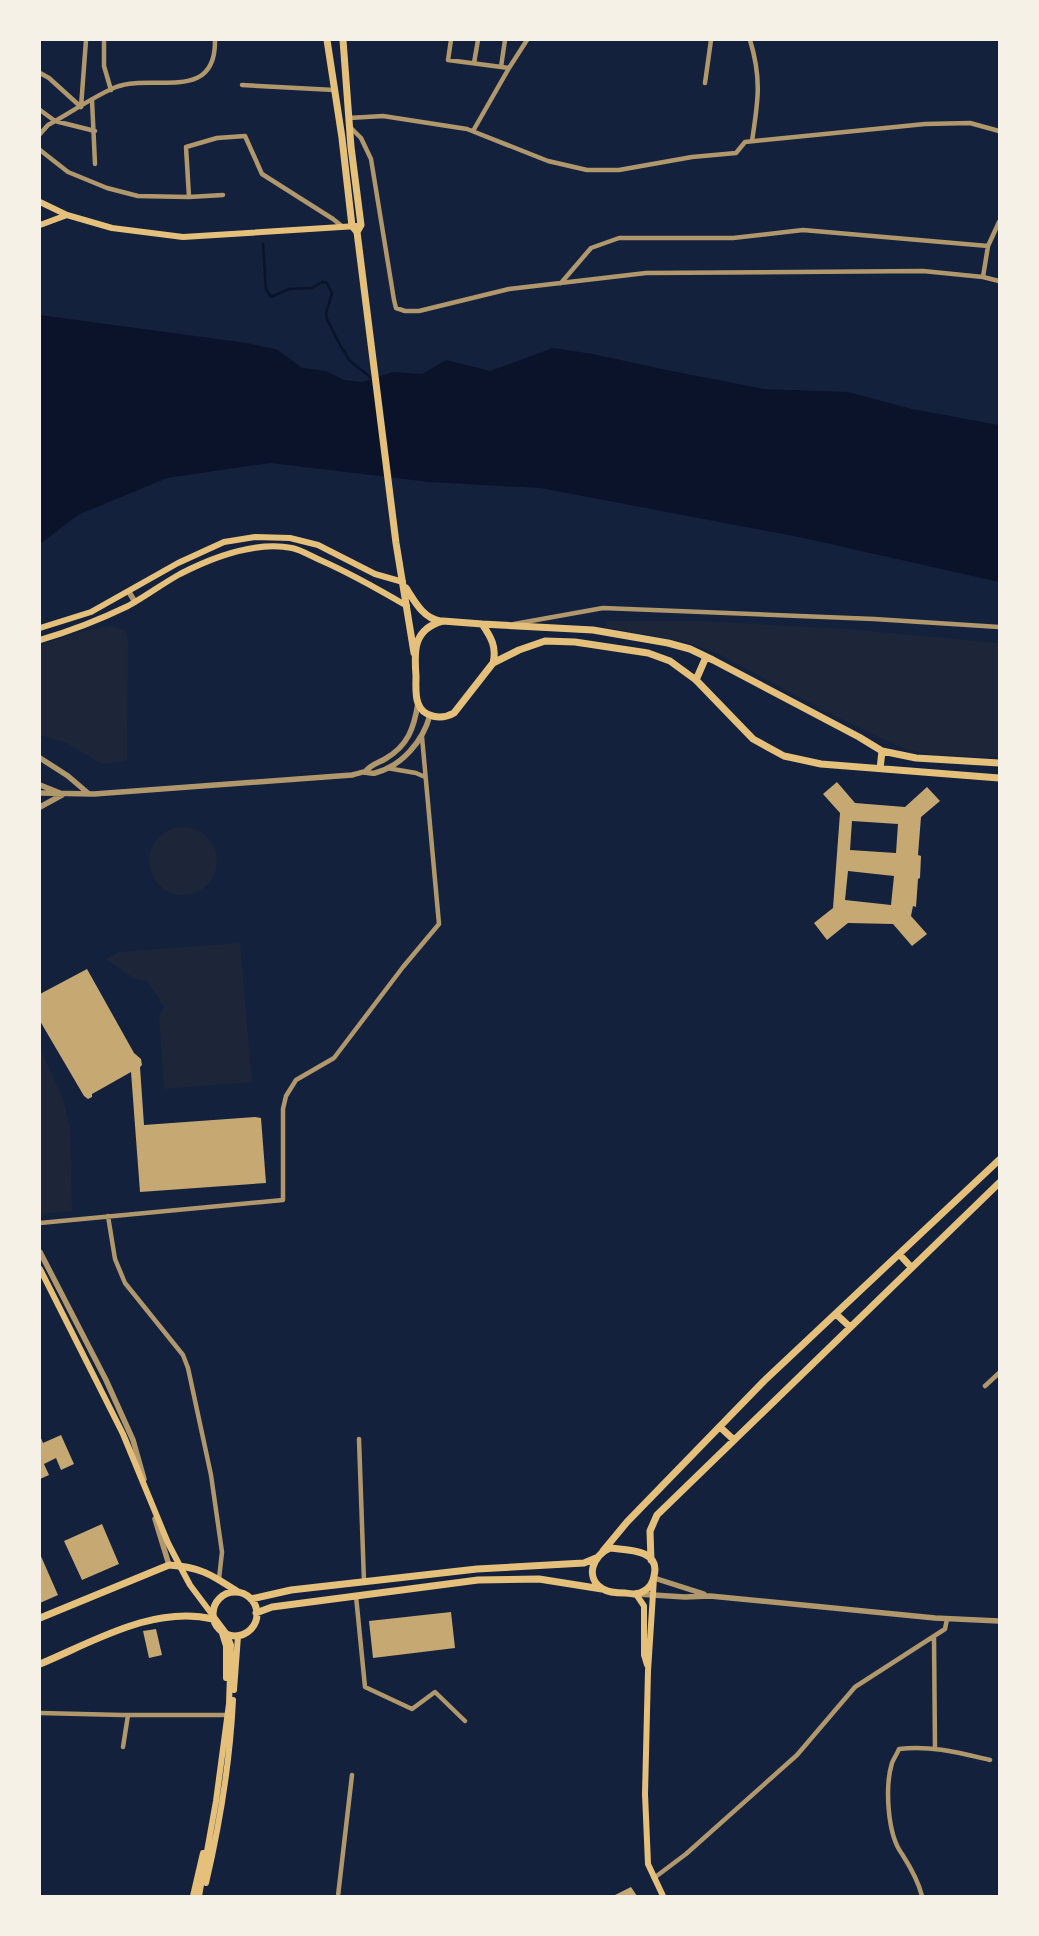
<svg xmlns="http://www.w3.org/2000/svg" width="1039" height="1936" font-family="Commissioner,sans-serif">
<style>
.green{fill:#1d2539}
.water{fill:#0b132b}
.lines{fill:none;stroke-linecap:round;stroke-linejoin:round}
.stream{stroke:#0b132b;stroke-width:2.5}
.building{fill:#c6a872;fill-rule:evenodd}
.minor{stroke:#b1986c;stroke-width:4.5}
.tertiary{stroke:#b1986c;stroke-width:5.5}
.secondary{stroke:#e5c07b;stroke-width:6}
.primary{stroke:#e5c07b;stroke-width:7}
</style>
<rect width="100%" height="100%" fill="#14213d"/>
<path class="green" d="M607 621H698L847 629 999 643V757L937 756 904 749 826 712 717 653 682 641 605 627Z
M111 626 124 630 128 639 127 761 102 764 67 743 40 735V645L81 632Z
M149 861a34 34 0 1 1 68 0a34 34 0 1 1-68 0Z
M240 943 252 1082 164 1089 159 1016 164 1007 147 981 133 978 106 959 119 952Z
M40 1049 62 1096 70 1128 72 1211 40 1214Z"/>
<path class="water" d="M40 315 247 343 278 350 302 368 326 371 344 380 362 382 393 372 422 374 446 360 490 371 553 348 593 354 667 370 764 389 848 392 912 409 999 425V582L799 537 540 488 429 482 270 463 167 478 78 515 40 544Z"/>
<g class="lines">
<path class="stream" d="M263 244 266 289 271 297 289 289 312 288 322 282 327 283 332 293 326 314 327 319 340 345 350 361 374 380"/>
</g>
<path class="building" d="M837 782 855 803 905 807 927 787 940 801 921 817 918 855 921 856 920 878 918 879 916 907 913 906 911 916 927 934 912 946 893 924 848 923 827 940 814 923 833 908 840 813 823 794ZM852 821 898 824 896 853 850 850ZM848 871 894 876 891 905 845 900Z
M87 969 134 1053 141 1059 142 1065 140 1067 144 1125 255 1117 261 1118 266 1183 140 1192 131 1072 92 1094V1097L88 1099 84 1096 40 1021V994Z
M61 1435 74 1464 61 1470 56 1458 44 1464 49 1475 40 1479V1436L43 1443Z
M102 1524 119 1564 82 1580 64 1541Z
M40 1554 58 1595 40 1603Z
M451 1612 455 1648 373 1658 369 1621Z
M156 1629 162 1655 149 1658 143 1631Z
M631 1887 637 1896H613Z"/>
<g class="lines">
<path class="minor" d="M104 40V66L111 90
M451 40 448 60 509 68
M750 40C762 79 758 102 752 141
M474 63 478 40
M501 67 505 40
M40 73 49 78 81 107
M705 83 711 40
M242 85 334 90
M92 100 95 164
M81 107 86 40
M40 110 55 121 95 131
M349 118 383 116 467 129 548 161 587 170H619L692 157 736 153 745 142 925 124 970 123 999 131
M350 127 361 138 371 159 394 300 396 308 405 311H419L509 289 646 273 923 271 983 277 988 246
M473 131 509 68 527 40
M40 134 48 125C69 114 94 96 116 87 152 73 216 104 215 40
M40 150 68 172 107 188 138 196 189 197 223 195
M189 197 186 147 217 138 245 136 262 174 333 219 343 227
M983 277 999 281
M561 283 591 248 619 238H733L803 230 988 246 999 222
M514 624 603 608 874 619 999 627
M387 768 416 773 425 777
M108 1216 115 1259 125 1283 183 1355 188 1368 211 1475 222 1552 219 1579
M40 1223 283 1200V1109L286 1096 296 1080 334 1058 403 967 439 924 422 737
M985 1386 999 1373
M359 1439 364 1582
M356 1596 365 1687 412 1709 435 1692 465 1721
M934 1637 935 1748
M40 1713 122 1715H229
M123 1747 128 1715
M654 1878 686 1854 797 1755 855 1687 945 1629 947 1619
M338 1896 352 1775
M922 1896C918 1880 911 1868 902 1854 887 1834 885 1786 892 1763 894 1758 897 1754 899 1749 931 1745 960 1753 990 1760"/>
<path class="tertiary" d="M129 592 135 602
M40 758 68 776 89 794
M365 772C370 765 378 763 385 759 408 746 414 728 418 703
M40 785 60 793
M40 793 94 794 352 775C356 774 360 773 363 772 367 772 371 774 375 773 402 766 423 741 430 715
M40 807 62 795
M40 1252 106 1380 133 1440 144 1479
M155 1519 169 1565
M654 1578 704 1594
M637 1594 685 1597 710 1596 935 1618 999 1621"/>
<path class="secondary" d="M40 202 67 215 112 228 183 237 357 226
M40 225 67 215
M40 628 91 612 178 563 224 542 255 537 290 538 318 545 375 574 403 582
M40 640C71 631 99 620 128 606 146 596 162 584 180 574 213 557 254 541 292 548 301 550 311 556 320 560 350 573 378 589 407 606
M40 1269 123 1434 168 1543 182 1570 190 1585 226 1633 231 1645 229 1704 216 1801 199 1896
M654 1578 648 1671 645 1794 648 1864 663 1896
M636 1594 644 1606V1655L647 1665
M222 1633 226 1646V1678
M234 1690 238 1636
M206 1883C220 1823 230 1761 233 1700
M193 1896 203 1853"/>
<path class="primary" d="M327 40 342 138 352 226 357 232 361 225 351 147 343 40
M357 232 396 543 414 653
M406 588C415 602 423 618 440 621
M443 621 482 624C491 637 497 647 493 663L454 713C442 720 423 718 418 703 415 696 416 685 416 676 414 651 413 629 443 621Z
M482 624 593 630 668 643 690 649 713 660 859 737 882 751 916 758 999 763
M493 663 519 650 545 641 575 642 648 653 670 661 696 680 753 739 784 756 821 764 999 778
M696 680 706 657
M880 769 882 751
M900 1255 911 1267
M836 1314 850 1327
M720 1427 734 1440
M610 1548C627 1550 661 1549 654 1576 653 1583 649 1588 644 1591 637 1595 632 1594 625 1593 618 1593 609 1593 603 1589 584 1578 593 1555 610 1548Z
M603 1551 627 1522 764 1381 999 1160
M651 1560 650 1531 657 1515 999 1183
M213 1614a22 22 0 1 1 44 0a22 22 0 1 1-44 0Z
M251 1599 291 1590 477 1569 584 1563 596 1558
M256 1613 272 1607 478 1580 539 1579 602 1589
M40 1618 169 1565C201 1567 212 1575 238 1592
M40 1664C93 1642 153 1605 213 1619"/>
</g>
<rect width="1039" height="1936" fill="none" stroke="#f6f1e7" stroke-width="82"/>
</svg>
